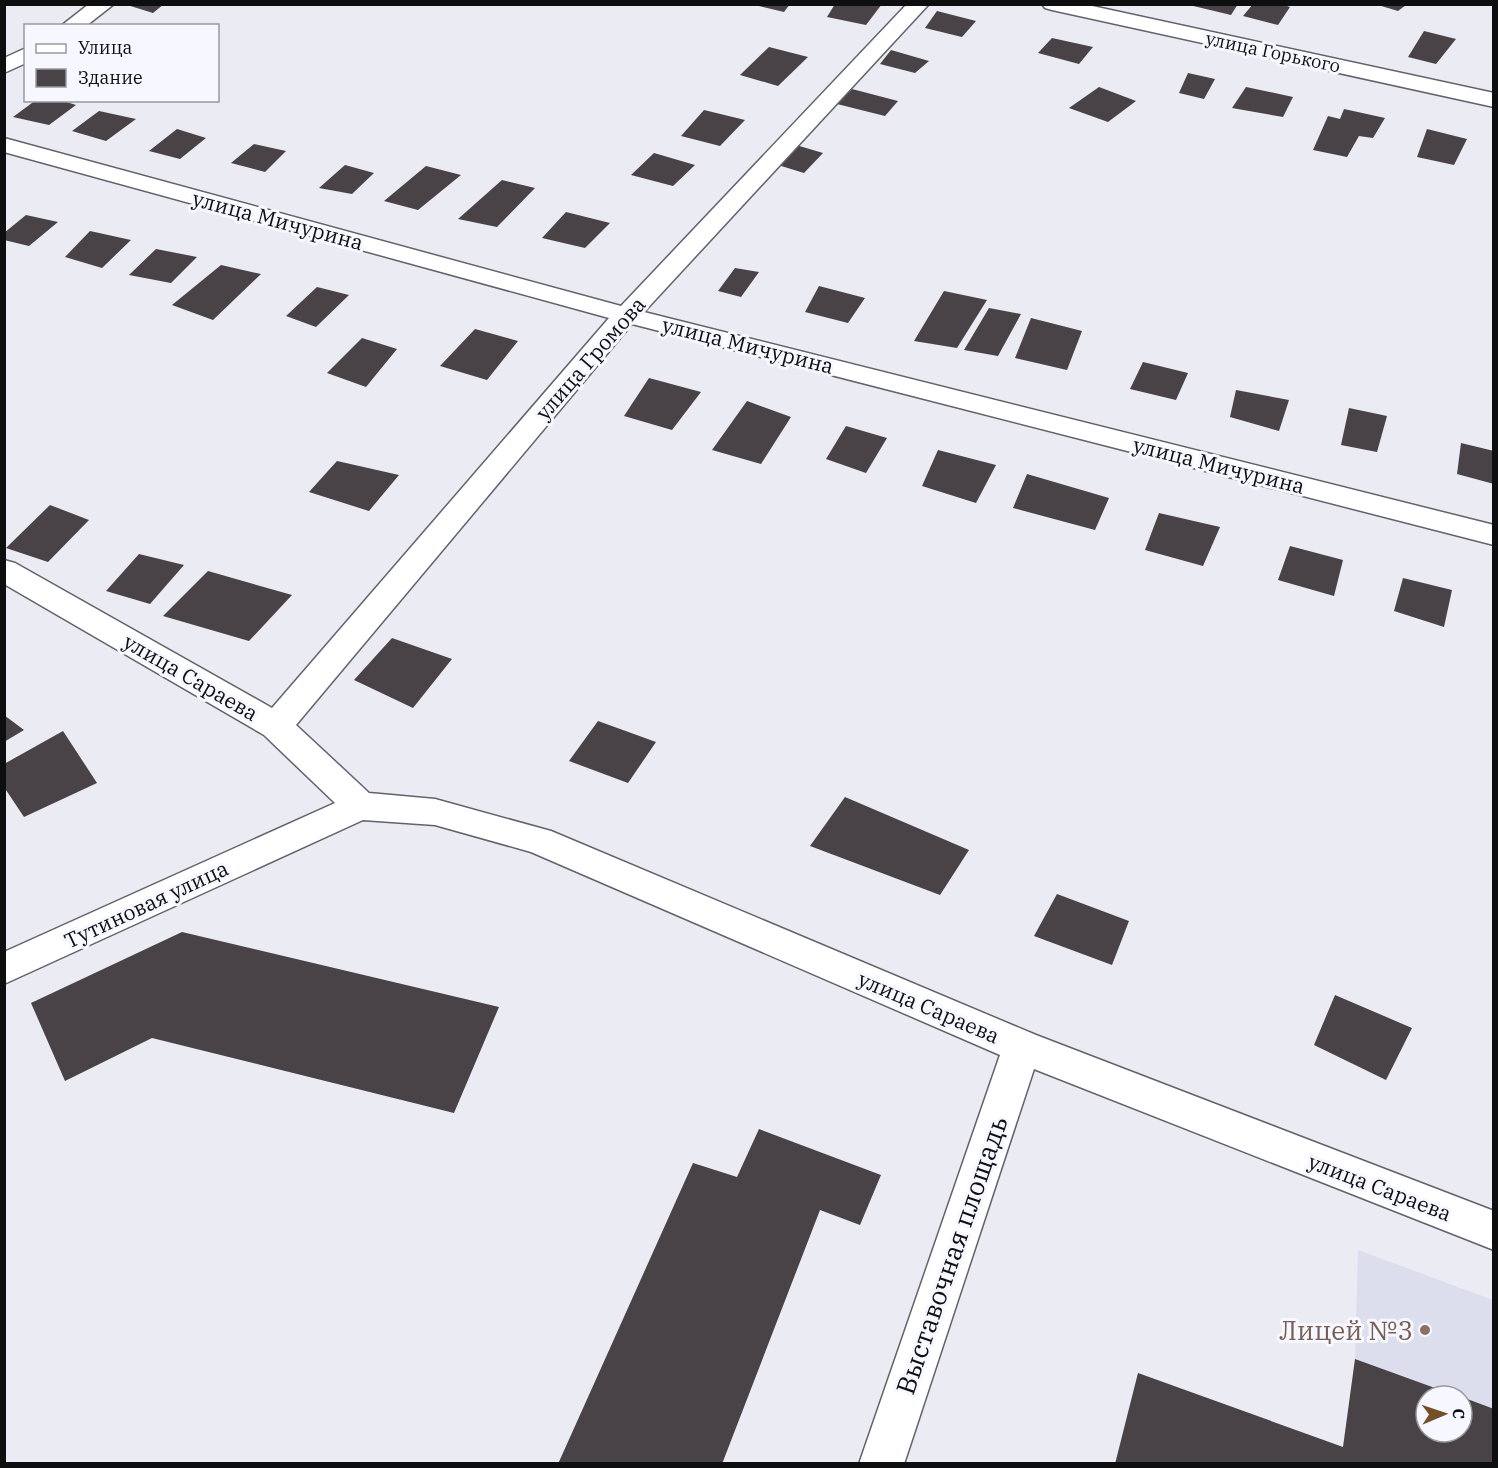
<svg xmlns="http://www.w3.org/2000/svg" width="1498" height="1468" font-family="'IBM Plex Serif',serif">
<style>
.built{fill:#dcdeed;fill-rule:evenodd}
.building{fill:#494246}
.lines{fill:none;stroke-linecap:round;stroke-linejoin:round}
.street-casing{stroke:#62636a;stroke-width:3}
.street{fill:#fff;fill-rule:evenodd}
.education-dot{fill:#8d6e63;stroke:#f7f8ff;stroke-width:2}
.labels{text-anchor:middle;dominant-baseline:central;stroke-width:6;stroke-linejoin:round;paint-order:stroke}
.far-street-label{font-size:18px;fill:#0d0e10;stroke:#f7f8ff}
.street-label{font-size:21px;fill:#0d0e10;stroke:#f7f8ff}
.near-street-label{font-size:26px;fill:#0d0e10;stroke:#f7f8ff}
.near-education-label{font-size:26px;fill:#785e54;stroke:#f7f8ff;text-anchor:end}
</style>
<rect width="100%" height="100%" fill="#eaebf3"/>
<path class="built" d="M1358 1250 1493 1300V1463L1115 1464 1138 1373 1343 1447 1355 1359ZM1426 1396H1462V1432H1426Z"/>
<path class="building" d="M124 4H164L153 13Z
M751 4H790L784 12Z
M835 4H882L866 25 827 17Z
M1185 4H1238L1231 15Z
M1253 4H1281L1290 7 1278 25 1243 16Z
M1378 5H1406L1398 11Z
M937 11 976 21 962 37 925 28Z
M1424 31 1456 39 1436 64 1408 57Z
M1052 38 1093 47 1079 64 1038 53Z
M769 47 808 57 778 86 740 75Z
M891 50 929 61 915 73 880 64Z
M1188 73 1215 79 1204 99 1179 93Z
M1099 87 1136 101 1108 122 1069 108Z
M1246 87 1293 97 1283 117 1232 108Z
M852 89 898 101 885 116 837 104Z
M36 100H60L76 105 49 125 13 117Z
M1344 109 1385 118 1373 138 1359 136 1347 157 1313 150 1328 116 1340 119Z
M704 110 745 120 720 146 681 136Z
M99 111 136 119 106 141 72 131Z
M177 129 206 138 180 159 149 151Z
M1427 129 1467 139 1454 165 1417 157Z
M254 144 286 151 265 172 231 163Z
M796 145 823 153 804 173 778 165Z
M654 153 695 165 673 186 631 175Z
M345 165 374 173 352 194 319 188Z
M426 166 461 175 418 210 384 201Z
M502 180 535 188 497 227 458 219Z
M566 212 610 223 585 248 542 238Z
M26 215 58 222 29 246 4 240V233Z
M90 231 131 240 102 268 65 257Z
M156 249 197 257 171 283 129 275Z
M221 265 261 274 213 320 172 305Z
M735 268 759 272 741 297 718 291Z
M819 286 865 298 848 323 805 312Z
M317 287 349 295 316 327 286 316Z
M944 291 987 300 957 348 914 341Z
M989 308 1021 314 998 356 964 350Z
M1031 318 1082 331 1067 370 1015 358Z
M475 329 518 341 487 380 440 366Z
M362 338 397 349 366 387 327 373Z
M1143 362 1188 373 1176 400 1130 389Z
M649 378 701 392 672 430 624 416Z
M1236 390 1289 400 1279 431 1230 417Z
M747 401 791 417 761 464 712 450Z
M1349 408 1387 416 1377 452 1341 445Z
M846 426 887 438 866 473 826 459Z
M1461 443 1494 451V484L1457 474Z
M938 450 996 465 976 503 922 486Z
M337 461 399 475 369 511 309 492Z
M1027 474 1109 498 1095 530 1013 508Z
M50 505 89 520 48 562 6 548Z
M1159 513 1220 527 1203 566 1145 550Z
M1290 546 1343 560 1334 596 1278 580Z
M139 554 184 565 150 604 106 591Z
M208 571 292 595 249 641 163 616Z
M1403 578 1452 590 1444 627 1394 611Z
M392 638 452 659 413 708 354 680Z
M4 715 24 730 4 742Z
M598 721 656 742 628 783 569 761Z
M63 731 97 783 24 817 4 787V764Z
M845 797 969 850 940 895 810 846Z
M1057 894 1129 921 1112 965 1034 936Z
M182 932 499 1007 454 1113 152 1038 65 1081 31 1003Z
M1335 995 1412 1028 1386 1080 1314 1045Z
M759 1129 881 1175 860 1225 820 1210 722 1464H558L693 1163 737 1177Z
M1355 1359 1457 1396H1426V1432H1462V1397L1494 1409V1464H1115L1138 1373 1343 1447Z"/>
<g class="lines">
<defs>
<path id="street" d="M89 4H114L86 26H61Z
M907 4H929L644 312 1494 525V545L632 324 296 725 369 793 435 799 551 831 1036 1035 1494 1211V1250L1034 1069 904 1464H859L1000 1055 531 852 435 825 363 820 4 984V952L335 803 264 735 4 584V560L15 563 272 708 609 318 4 152V138L621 306Z
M1042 4H1083L1494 93V107L1052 10 1045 8Z
M26 48V63L4 73V58Z"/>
</defs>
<use href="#street" class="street-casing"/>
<use href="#street" class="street"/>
</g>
<circle class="education-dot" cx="1425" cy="1330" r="6"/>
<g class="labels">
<g class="far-street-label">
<text transform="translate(1273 52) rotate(12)">улица Горького</text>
</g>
<g class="street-label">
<text transform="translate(278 220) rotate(15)">улица Мичурина</text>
<text transform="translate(748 345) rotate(14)">улица Мичурина</text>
<text transform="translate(590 358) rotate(-49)">улица Громова</text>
<text transform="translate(1219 465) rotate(14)">улица Мичурина</text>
<text transform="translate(191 677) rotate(30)">улица Сараева</text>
<text transform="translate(146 904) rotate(-25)">Тутиновая улица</text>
<text transform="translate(929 1007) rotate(23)">улица Сараева</text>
<text transform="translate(1380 1187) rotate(21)">улица Сараева</text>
</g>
<g class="near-street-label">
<text transform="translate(951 1255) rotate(-71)">Выставочная площадь</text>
</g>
<g class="near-education-label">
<text x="1413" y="1330">Лицей №3</text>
</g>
</g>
<rect width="1498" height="1468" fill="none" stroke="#0d0e10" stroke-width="12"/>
<rect x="24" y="24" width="195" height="78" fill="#f7f8ff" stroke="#999a9f" stroke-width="1.5"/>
<rect x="36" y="44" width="30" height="9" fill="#ffffff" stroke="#999a9f" stroke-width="1.5"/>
<text x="78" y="54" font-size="18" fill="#0d0e10">Улица</text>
<rect x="36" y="69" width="30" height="18" fill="#494246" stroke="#999a9f" stroke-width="1.5"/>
<text x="78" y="84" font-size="18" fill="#0d0e10">Здание</text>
<g transform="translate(1444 1414) rotate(88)"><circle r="28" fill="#f7f8ff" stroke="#999a9f" stroke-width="1.5"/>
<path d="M0-4.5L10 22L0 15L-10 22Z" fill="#735029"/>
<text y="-9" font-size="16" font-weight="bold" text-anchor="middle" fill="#0d0e10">С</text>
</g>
</svg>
